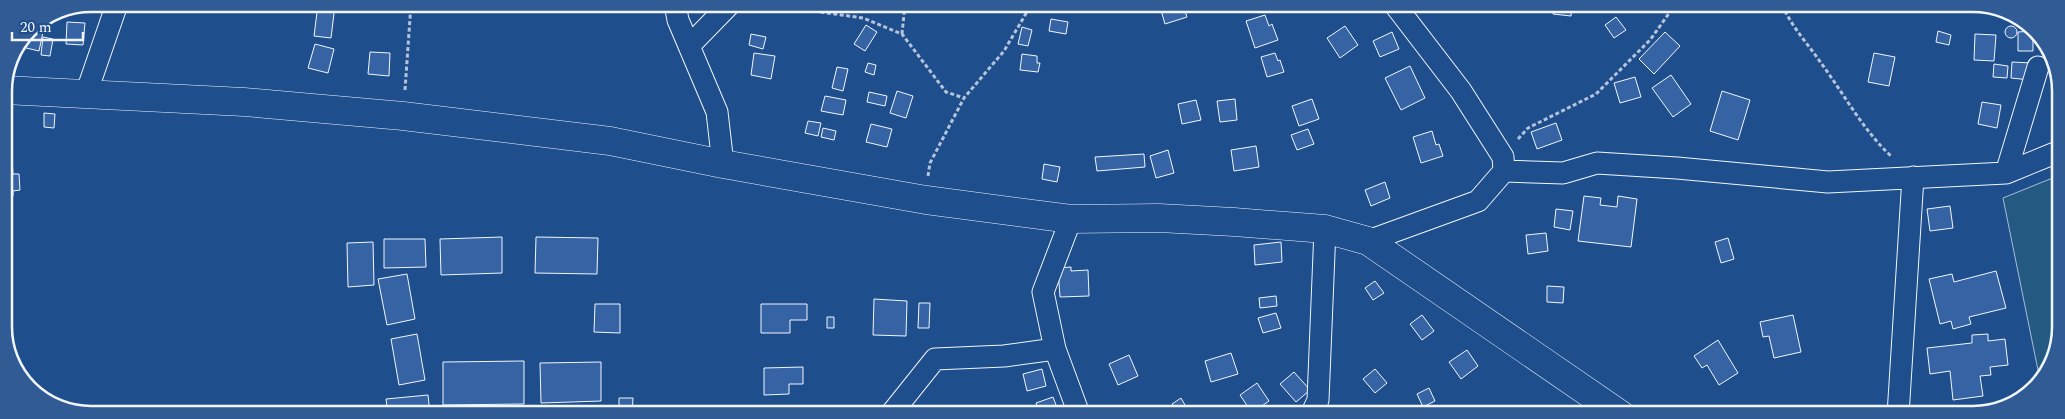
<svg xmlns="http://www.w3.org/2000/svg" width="2065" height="419" font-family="Spectral,serif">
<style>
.green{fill:#245a82;stroke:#a8bbd7}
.building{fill:#3563a3;stroke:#f2f6ff}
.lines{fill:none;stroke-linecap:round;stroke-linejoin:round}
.street-casing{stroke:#f2f6ff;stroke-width:23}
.secondary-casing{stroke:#f2f6ff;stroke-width:29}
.path{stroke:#b3c4dc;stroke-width:3;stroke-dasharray:4 2.5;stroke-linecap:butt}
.street{stroke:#1f4e8c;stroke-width:21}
.secondary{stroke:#1f4e8c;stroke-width:28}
.rim{fill:none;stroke:#f2f6ff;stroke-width:2.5}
</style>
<rect width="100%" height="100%" fill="#1f4e8c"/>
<path class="green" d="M2060 175V344L2040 380 2003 198Z"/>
<path class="building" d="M318 4 335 5 331 38 314 36Z
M1167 5H1183L1187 17 1165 24 1160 7Z
M1554 5H1572L1571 16 1553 14Z
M1959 5H1983L1981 13Z
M1265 15 1269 26 1272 24 1278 40 1255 48 1246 21Z
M1616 17 1626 30 1614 38 1605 25Z
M1051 19 1068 22 1066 34 1049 31Z
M67 22 85 23 83 45 66 44Z
M866 25 877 32 865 51 854 44Z
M2005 32a6 6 0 1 1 12 0a6 6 0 1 1-12 0Z
M1345 26 1358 45 1340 58 1327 38Z
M1022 27 1032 30 1028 46 1018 44Z
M31 29 43 32 39 51 22 47Z
M1938 31 1951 35 1949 45 1936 42Z
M2033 31V51H2018V32Z
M1392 32 1399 49 1380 57 1373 41Z
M1665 32 1680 46 1654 74 1639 59Z
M751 34 766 37 763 49 749 45Z
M1975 34 1996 35 1994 61 1974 60Z
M43 37 53 39 50 56 41 55Z
M315 44 334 49 328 73 308 68Z
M370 52 390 53 389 76 368 74Z
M754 53 775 56 771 79 751 75Z
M1275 53 1278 61 1280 60 1284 72 1267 77 1261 57Z
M1874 53 1895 57 1889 86 1868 82Z
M1022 54 1037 56V63H1040L1038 72 1020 70Z
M2012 62 2031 63 2030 80 2011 78Z
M868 63 876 65 874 75 865 72Z
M1994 64 2008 66 2007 78 1993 77Z
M1410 66 1425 98 1401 110 1385 78Z
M837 67 848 69 843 91 832 88Z
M1671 75 1691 104 1673 117 1652 88Z
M1635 77 1641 97 1620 103 1614 83Z
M897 91 913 96 906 118 890 113Z
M1722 91 1750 100 1738 140 1710 131Z
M869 92 887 96 885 106 867 102Z
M825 96 846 100 843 115 821 111Z
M1235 99 1237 120 1220 122 1217 101Z
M1312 99 1319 119 1299 126 1292 106Z
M1196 100 1201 120 1182 124 1178 104Z
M1982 102 2001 105 1997 128 1978 124Z
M44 113 55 114 54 128 44 127Z
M808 121 821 123 818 136 805 133Z
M1556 123 1562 140 1537 149 1531 132Z
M871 124 892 129 887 147 866 142Z
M823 128 836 131 834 140 821 137Z
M1308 129 1314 144 1297 150 1291 135Z
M1432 131 1436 145 1439 144 1443 156 1421 163 1413 137Z
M1256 146 1259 167 1234 171 1231 150Z
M1168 150 1174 173 1156 178 1150 156Z
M1144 154 1145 167 1097 171 1095 157Z
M4 160H12L13 174H19L20 190 13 191V196H5Z
M1044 164 1060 167 1057 182 1042 179Z
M1385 182 1390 198 1371 206 1365 190Z
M1584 196 1601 198 1600 205 1617 207 1618 196 1637 199 1631 247 1578 241Z
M1950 206 1953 228 1930 231 1927 209Z
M1556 209 1573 211 1570 230 1554 227Z
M1546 233 1548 251 1528 254 1526 235Z
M502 237V273L441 275 440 239Z
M536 237 598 238 597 274 535 273Z
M1728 238 1734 259 1721 263 1715 242Z
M384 239H425L426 267 384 268Z
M373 242 374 285 348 287 347 243Z
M1281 242 1282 262 1255 265 1254 245Z
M1071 267V271L1088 270 1089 296 1060 297 1058 268Z
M1996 271 2006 308 1969 317 1971 324 1953 329 1951 321 1940 324 1929 279 1952 274 1954 282Z
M407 274 415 319 387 325 378 279Z
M1375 281 1384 293 1373 300 1365 288Z
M1547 286 1564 287 1563 303 1547 302Z
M1276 296 1277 306 1260 308 1259 298Z
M874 299 907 301 906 336 873 335Z
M919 303H930L929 328H918Z
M595 304H620V333L594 332Z
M761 304H807V320H790V333H761Z
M1276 313 1281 328 1263 333 1258 318Z
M1422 315 1434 331 1422 340 1410 324Z
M1793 315 1801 352 1774 358 1769 336 1763 337 1760 322Z
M827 317H834V328H827Z
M417 334 425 380 399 385 391 339Z
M1988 334V341L2005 339 2008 365 1990 367 1991 375 1980 376 1983 396 1953 400 1950 371 1930 374 1927 348 1972 343V335Z
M1718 340 1738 373 1719 385 1707 365 1702 368 1694 356Z
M1467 350 1478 366 1461 379 1449 362Z
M1231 353 1238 374 1211 382 1205 361Z
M1129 355 1138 376 1118 385 1109 364Z
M524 361V404L443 405V362Z
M601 362V401L541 403 540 363Z
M803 367V384H789V394L764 395V368Z
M1042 369 1046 386 1027 391 1023 374Z
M1375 369 1387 383 1375 393 1363 379Z
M1294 372 1310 390 1296 402 1280 384Z
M1257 383 1269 401 1252 413 1240 395Z
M1429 388 1435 401 1423 407 1417 394Z
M428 395 430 414H388L386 399Z
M1053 397 1059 413 1040 414 1036 403Z
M619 398H633L632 414H619Z
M1181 398 1189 412 1184 414H1178L1172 404Z
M1814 410 1830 411V415H1813Z"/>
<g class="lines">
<defs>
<path id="street" d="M675 4 678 20 717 112 723 164
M689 46 730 4
M86 94 117 4
M1504 171 1563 173 1597 163 1677 168 1828 182 2006 173 2060 151
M2006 173 2038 67
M1071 219 1043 292 1055 349 1079 414
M1368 241 1478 201 1504 171 1503 157 1461 91 1395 5
M891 414 935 359 1004 356 1055 349
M1311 415 1318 400 1325 229
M1898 415 1913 177"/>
<path id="secondary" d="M4 90 244 102 403 116 610 141 723 164 926 200 1071 219 1159 218 1234 222 1325 229 1368 241 1621 415"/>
</defs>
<use href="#street" class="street-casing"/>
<use href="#secondary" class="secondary-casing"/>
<path class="path" d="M803 4 814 11 863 18 902 34 946 92 964 98
M1782 5C1792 27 1808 44 1821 63 1844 94 1863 130 1891 156
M902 34 905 4
M405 90 411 4
M1518 139 1528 128 1596 94 1650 40 1675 5
M928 176 930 163 964 98 1004 51 1031 5"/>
<use href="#street" class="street"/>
<use href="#secondary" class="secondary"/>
</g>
<path d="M0 0H2065V419H0ZM91 12H1973A79 79 0 0 1 2052 91V327A79 79 0 0 1 1973 406H91A79 79 0 0 1 12 327V91A79 79 0 0 1 91 12Z" fill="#305b95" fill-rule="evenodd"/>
<path class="rim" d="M91 12H1973A79 79 0 0 1 2052 91V327A79 79 0 0 1 1973 406H91A79 79 0 0 1 12 327V91A79 79 0 0 1 91 12Z"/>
<path d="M12 32v8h71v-8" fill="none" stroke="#f2f6ff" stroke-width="2.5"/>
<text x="20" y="32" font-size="15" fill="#f2f6ff" stroke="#1f4e8c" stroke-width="4" paint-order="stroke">20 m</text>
</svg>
